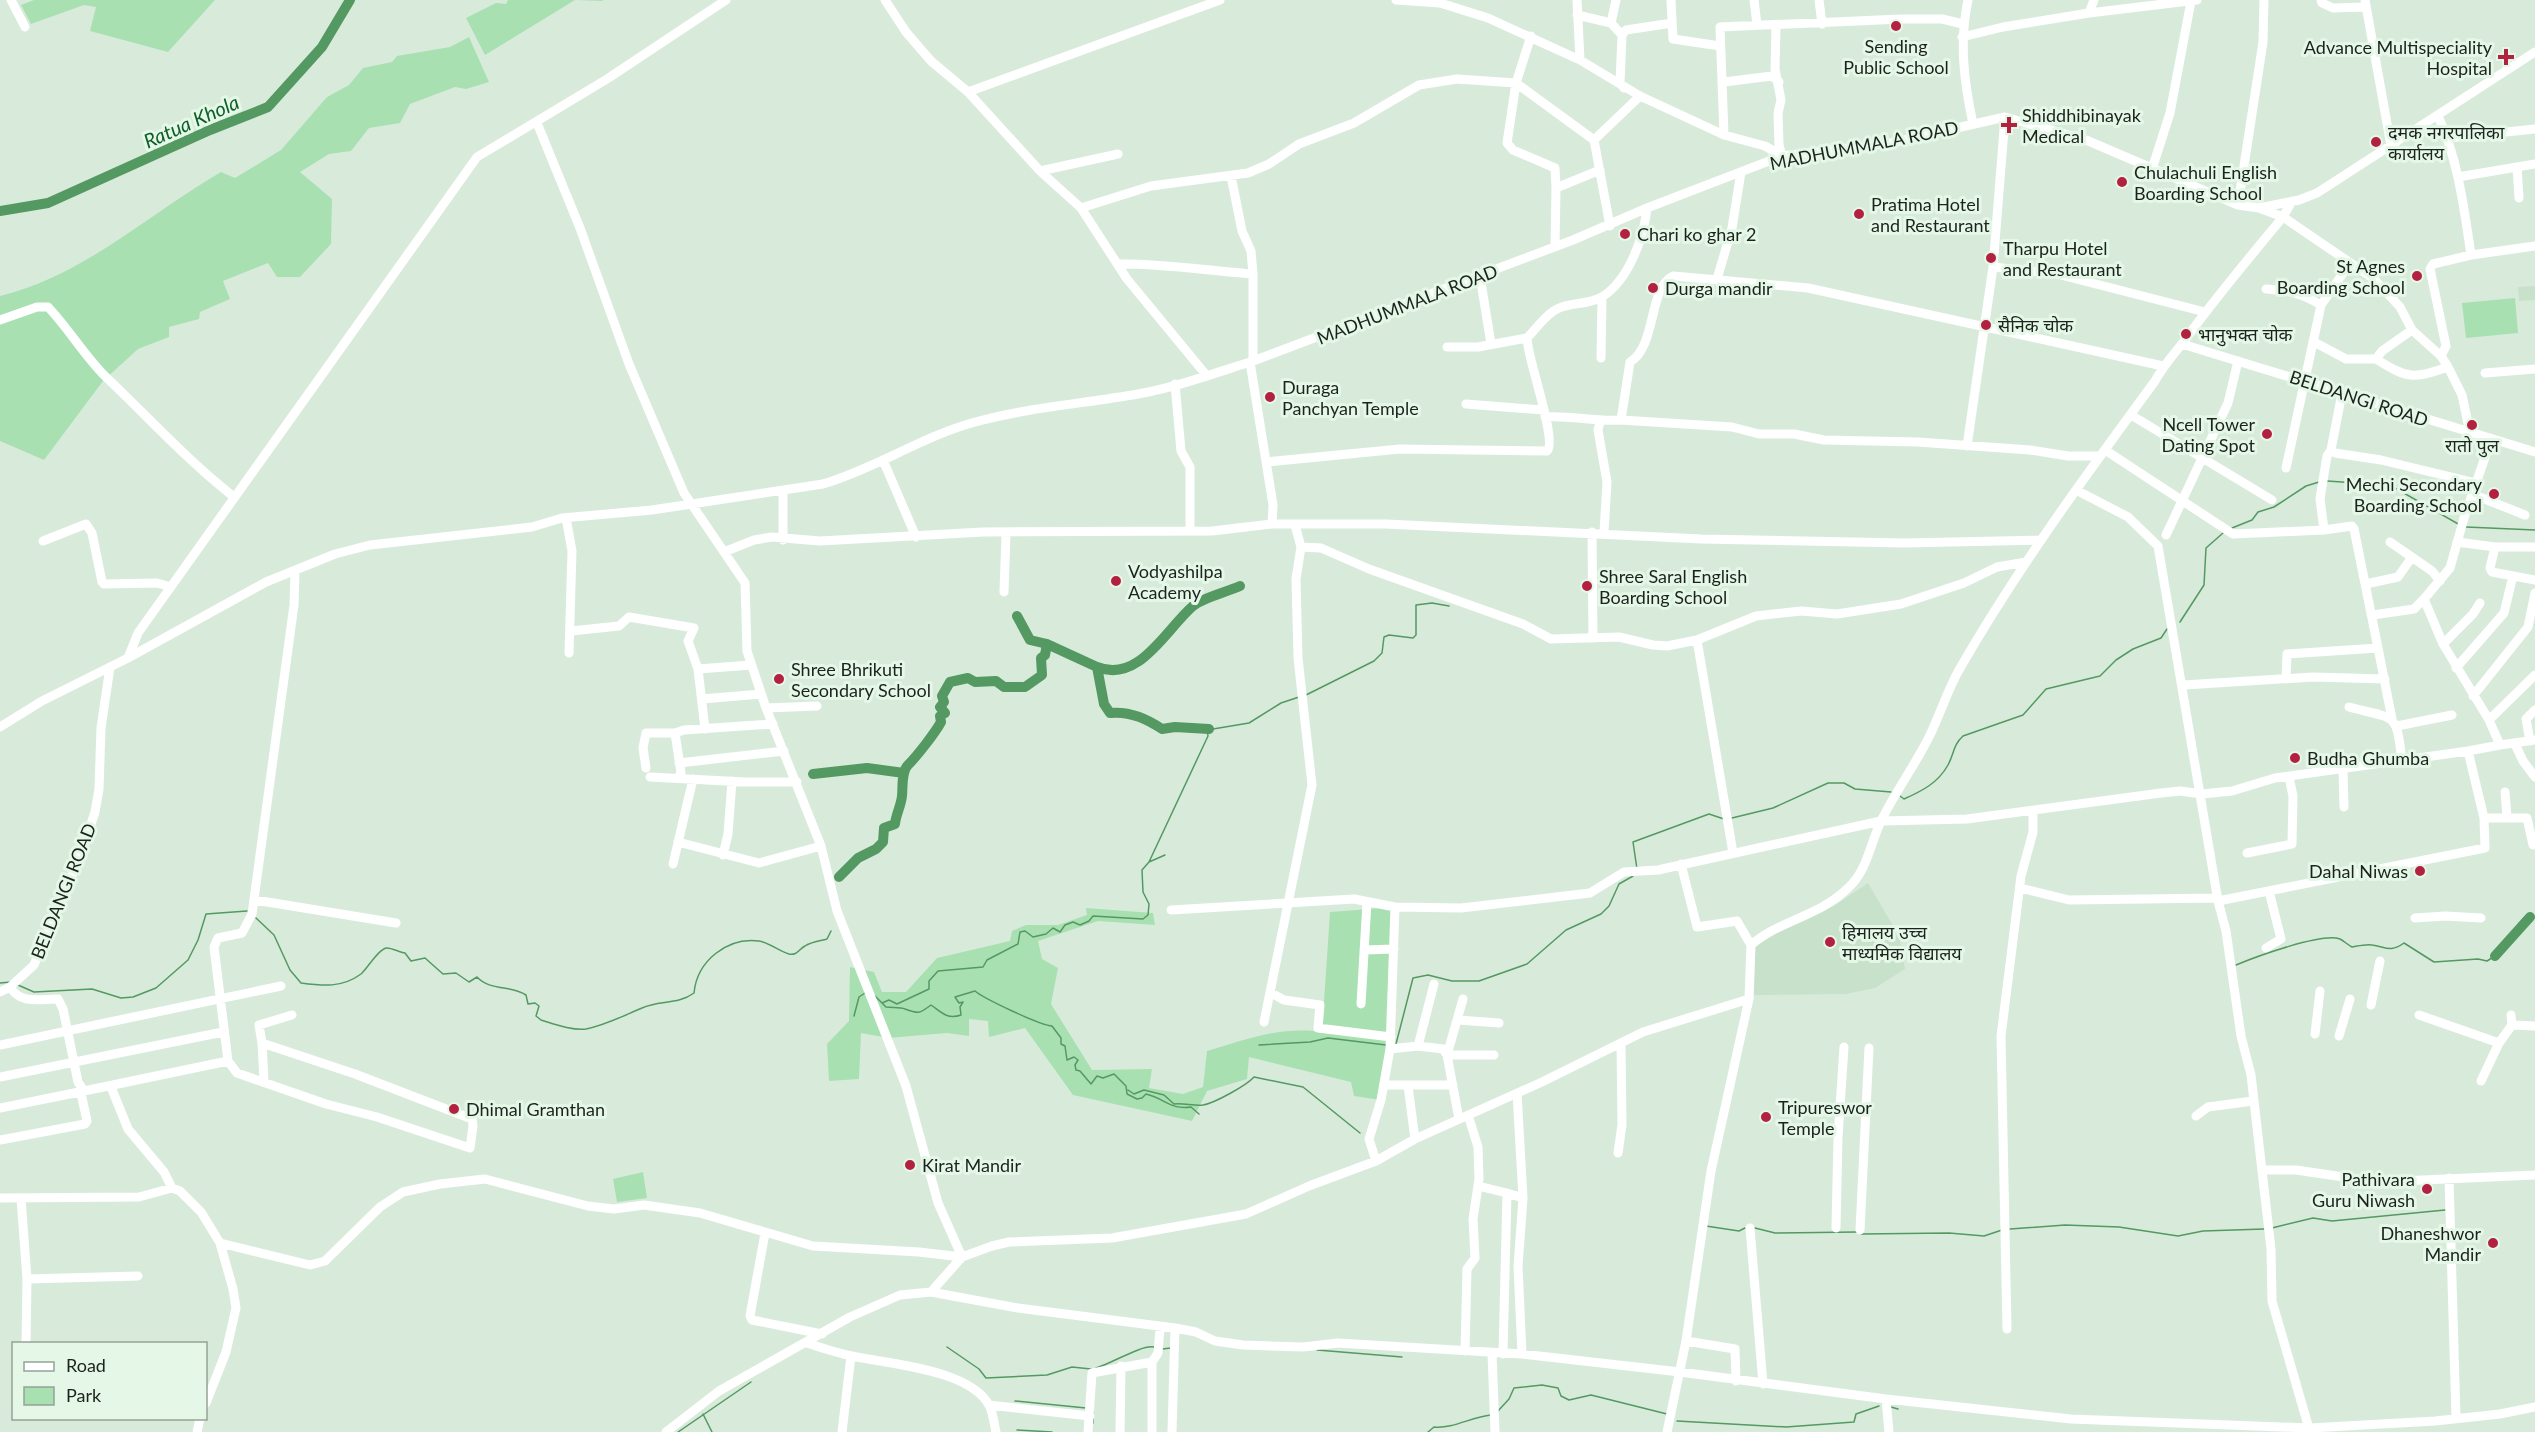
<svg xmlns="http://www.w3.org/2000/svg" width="2535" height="1432" font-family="Lato,'Noto Sans Devanagari',sans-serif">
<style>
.built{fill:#c8e1cb}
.green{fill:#a9e0b2}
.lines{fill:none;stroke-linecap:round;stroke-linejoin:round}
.stream{stroke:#539961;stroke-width:1.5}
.river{stroke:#539961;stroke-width:10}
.minor{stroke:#fff;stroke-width:9}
.poi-dot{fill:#b32141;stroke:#e5f8e8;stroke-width:2}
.labels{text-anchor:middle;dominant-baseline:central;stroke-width:6;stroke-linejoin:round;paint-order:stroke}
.poi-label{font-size:18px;fill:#1c231d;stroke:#e5f8e8;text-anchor:start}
.street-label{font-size:18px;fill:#1c231d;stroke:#e5f8e8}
.water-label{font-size:20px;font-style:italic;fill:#0d5e28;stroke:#e5f8e8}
</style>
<rect width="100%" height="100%" fill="#d8ebdb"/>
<path class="built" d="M2535 286V300L2519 301 2518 287Z
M1868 883 1899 936 1905 969 1875 988 1846 994 1754 995 1755 946 1778 930 1804 921 1837 904Z"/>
<path class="green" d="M34 0H215L168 52 90 31 96 7 84 5 31 24 21 5Z
M508 0H603V1L575 0 485 55 466 18 496 3 506 4Z
M469 37 489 82 466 89 455 87 410 104 400 123 369 128 351 151 329 154 300 172 332 199 331 244 300 277H277L268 263 223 281 230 299 200 312 199 319 169 327V337L138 349 103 381 44 460 0 441V296C85 275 147 215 221 172L235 178 281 150 327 97 349 85 363 68 392 62 397 56 450 47Z
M2515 298 2518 333 2466 338 2462 303Z
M1395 907 1390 1049 1381 1100 1354 1096 1351 1082 1249 1057 1247 1079 1207 1091 1192 1121 1073 1095 1025 1028 989 1037 988 1021 969 1019V1036L947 1033 888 1038 861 1033 859 1079 829 1081 827 1044 849 1021 850 967 874 972 882 992H906L937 958 1010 941 1012 931 1026 925H1058L1087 915 1086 908 1153 913 1155 925 1098 921 1038 941 1042 959 1058 968 1051 1004 1092 1070 1152 1069 1149 1088 1183 1094 1203 1087 1207 1051C1246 1039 1281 1026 1322 1032L1330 912Z
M643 1172 647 1198 617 1202 613 1179Z"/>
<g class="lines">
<path class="stream" d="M2327 481 2357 483 2362 480 2395 488 2460 525
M2466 527 2535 530
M2232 528 2252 520 2258 512 2274 507 2306 486 2319 482
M2180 622 2204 585 2206 548 2223 533
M1306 695 1374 661 1382 653 1384 637 1389 635 1413 638 1416 635V605L1432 603 1449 606
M1900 796 1904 799C1922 791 1938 783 1948 765 1954 754 1953 745 1963 736L2023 715 2046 689 2100 676 2116 660 2133 649 2161 638 2167 629
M1732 818 1773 808 1828 783H1844L1855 789 1891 792
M1149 862 1208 736 1207 730 1249 723 1281 703 1299 697
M1637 869 1633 842 1709 814 1724 819
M256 918 274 935 290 970 301 983C323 986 342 988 361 974 367 969 379 948 387 948 392 948 399 952 405 953L411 961 425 958 443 974 456 973 469 982 477 977C490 991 510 985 526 995L528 1004 535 1003 539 1006 536 1016 541 1020C554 1024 573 1031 586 1029 606 1025 625 1015 642 1008 659 1000 678 1005 694 993 697 961 727 937 759 941 770 943 779 951 789 954 797 956 799 949 805 946 811 942 820 941 827 939L831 931
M2236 965C2255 957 2323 932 2340 939 2344 941 2348 945 2352 947 2358 946 2366 944 2372 945 2386 947 2390 953 2404 943L2434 962 2478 959 2487 961 2495 956
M0 983 11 982
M18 985 34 992 92 989 121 998 133 997 156 988 188 960 198 940 206 914 247 911
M875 996 886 1007C892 1008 900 1007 905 1009 919 1014 919 1014 931 1005 941 1012 947 1020 961 1015L960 1007 963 1002 959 1003 955 997 975 991C983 998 1039 1025 1052 1026L1061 1038V1044L1065 1046 1067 1060 1074 1057 1078 1060 1075 1065 1076 1070 1080 1071 1091 1084 1097 1076 1103 1078 1114 1074 1126 1086 1127 1094 1137 1099 1142 1098 1146 1094C1166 1099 1170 1110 1191 1107L1199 1114
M882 1003 889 1000 897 1004 929 989V981L938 971 983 967 987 960 1018 944 1020 932 1025 931 1033 937 1046 934 1053 928 1060 932 1065 925 1073 922 1080 925 1089 921 1093 916 1143 919 1148 915 1149 904 1143 892 1142 870 1149 862 1165 855
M854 1016 859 997 865 993
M1396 1044 1413 978 1428 975 1452 981H1479L1527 964 1566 930 1601 914 1609 906 1619 884 1633 876
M1259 1045 1310 1042 1328 1038 1386 1045
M1128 1090 1134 1094 1144 1090 1164 1095 1174 1104C1184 1103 1194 1106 1203 1105 1215 1103 1247 1085 1254 1077L1303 1087 1360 1133
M1706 1226 1739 1231 1745 1228
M1755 1228 1775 1233 1857 1232
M2272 1228 2313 1218 2332 1221 2445 1210
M2010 1229 2065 1225 2119 1227 2178 1236 2203 1231 2264 1229
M1861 1234 1949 1233 1984 1236 2002 1230
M947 1347 979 1369 986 1378 1047 1375 1072 1367 1091 1369
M1162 1349 1171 1348
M1317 1350 1402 1357
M1096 1368C1111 1364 1140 1345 1154 1347
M1015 1401 1086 1408
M1891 1407 1898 1409
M1498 1411 1509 1399 1514 1388 1542 1385 1558 1388 1561 1396 1569 1400 1591 1395 1667 1414
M703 1414 712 1432
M1677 1421 1786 1427 1854 1422 1856 1414 1879 1406
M1093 1423V1408
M1017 1430 1052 1432
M678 1432 751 1382
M1428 1432 1434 1427C1453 1429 1471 1417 1491 1415"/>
<path class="river" d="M0 211 48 203 210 130 268 107 322 47 350 0
M1017 616 1030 640 1047 644 1097 667 1104 704 1110 713C1129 711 1146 718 1162 729L1175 727 1209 729
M1097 667C1139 684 1166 629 1193 606 1202 598 1227 592 1240 586
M813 774 867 768 904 773
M839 877 858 858 876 849 883 842 884 828 895 824C896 814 901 806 902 796 903 787 901 772 908 765 917 756 935 733 941 722L940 716 945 713 940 707 944 702 942 696 950 682 968 678 975 682 996 681 1004 687H1025L1042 675 1041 658 1045 655 1047 644
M2495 956 2530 917"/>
<path class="minor" d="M11 0 25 27
M885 0 906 32 931 61 968 92 1040 171 1081 208 1127 279 1207 376
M1396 0 1440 3 1488 18 1580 60 1640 96 1724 135 1765 146 1782 156 1779 145 1778 113 1781 100 1775 69 1776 26
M1577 0 1580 60
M1671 0 1673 39 1720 46
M1754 0 1757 25
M1819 0 1822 24
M1968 0C1959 42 1964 82 1973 124
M2321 0 2322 3 2333 8 2365 7
M2365 0 2391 146
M2089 13 2094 0
M1577 15 1611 23 1622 35 1626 30 1672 23
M1611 23 1616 0
M1622 35 1620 83 1624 88
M1531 36 1516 83 1507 143 1513 150 1555 168 1556 188
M1962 37 2003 27 2089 13 2197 0
M1724 82 1772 76 1779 82
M968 92 1220 0
M2438 116C2458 159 2464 208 2471 255
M537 123 580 228 629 364 684 493 745 583 747 651 766 708 821 846 837 911 906 1086 938 1203 962 1257
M1724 135 1720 27 1901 19H1942L1963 24
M2448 138 2535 129
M1594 140 1640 96
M2517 167 2519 198
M2152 169 2170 113 2191 1
M1040 171 1118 154
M1231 176 1242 231 1251 251 1253 274
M2458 177 2535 164
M2238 205 2263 42 2264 0
M1081 208 1151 186 1248 173 1269 164 1299 144 1354 123 1419 85 1457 79 1516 83 1594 140 1610 226
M2259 208 2283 217 2374 279 2400 307 2412 330 2441 356 2448 367 2462 395 2470 433
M1555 247 1556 188 1600 170
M1118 264C1163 263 1208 271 1253 274V361
M1993 267 2057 274 2205 312
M1480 276 1491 344
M1717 279 1732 228 1741 172
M2266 289C2287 290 2303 294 2321 305
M0 320 37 307H48C69 329 86 358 107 378 149 418 188 461 234 497
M2314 342 2346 359H2376L2382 351 2412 330
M2182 344 2535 452
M1447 347H1478L1527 338
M2441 356 2446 346 2430 269 2433 264 2471 255 2535 246
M1601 358 1602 297
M2376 359C2408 379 2413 379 2448 367
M1250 362 1273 505 1272 524
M2485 373 2535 369
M1175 384 1181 451 1190 467V530
M2342 393 2331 450 2335 453 2381 460 2476 483
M1466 404 1543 410
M2131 415 2272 500
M1545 417C1571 415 1595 422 1621 420L1630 362C1657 346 1648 288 1673 276L1808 288 2163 366
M1621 420 1732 427 1759 434H1794L1824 440 1918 442 2030 450 2068 456H2100
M1600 422 1598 430 1607 482 1604 532
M1967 446 1993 267 2005 117
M2105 450 2233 534 2324 530 2352 526 2354 529 2378 648 2287 654 2286 679
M883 460 916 537
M1266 462 1400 449 1547 451C1558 441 1527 358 1527 338 1536 329 1546 314 1557 309 1571 302 1588 305 1602 297 1629 280 1644 237 1647 208
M2286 468 2321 305 2350 263
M2076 490 2128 517 2158 546 2218 901 2226 931 2241 1036 2251 1075 2271 1249 2272 1301 2310 1432
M2472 494 2525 515
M566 518 572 551 569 653
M2324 530 2320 499 2327 456 2331 450
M1592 532 1593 638
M2166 535 2228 403 2238 361
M783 540V491
M43 541 86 524 92 533 102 582 104 584 157 583 171 587
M2390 542 2432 571 2440 581
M2457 542 2495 547 2490 568 2492 572 2535 580
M1301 547 1321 548 1369 569 1523 624 1551 639 1619 637 1653 645 1667 646 1697 640
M2495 547H2535
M724 552 754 540 772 537 820 541 983 532 1212 531 1272 524H1386L1701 539 1904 543 2041 540
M2366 584 2398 577 2412 557
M1004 592 1006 534
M2373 615 2414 609 2424 599
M571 631 619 626 629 617 694 628 688 641 698 669
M2443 644 2473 614 2480 603
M2378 648 2392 719
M128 658 138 633 477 157 607 79 726 0
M2456 668 2504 613 2513 576
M2535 675 2489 720 2500 745 2535 740
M2184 685 2313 677 2385 679
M2473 696 2528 627 2535 593
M702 699 761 694
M2349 707C2396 720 2396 710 2402 761
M766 708 817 706
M2489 720 2443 644 2424 599 2450 568 2464 518 2491 440
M2397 726 2452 715
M0 727 42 701 128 658 266 582 335 554 370 545 532 527 562 518 652 510 823 484C877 468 924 435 979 421 1028 408 1077 404 1126 396 1169 390 1212 374 1253 361L1573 240 1647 208 1782 156 1891 143 2005 117 2086 140 2238 205 2259 208 2299 200 2317 193 2535 52
M705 729 698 669 751 665
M2530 741 2526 719 2535 710
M2515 744 2523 761 2535 777
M679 763 784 751
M646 768 643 748 646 733H675
M2343 769 2344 807
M650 777 745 782H797
M678 778 681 773 675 733 684 730 773 724
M2505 792 2507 817
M2484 818H2527L2533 845
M678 842 759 863 821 846
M1733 853 1697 640 1756 616 1801 611 1837 614 1901 604 1964 583 1997 567 2026 562
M2247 853 2292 844 2293 796 2289 777
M723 855 728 834 732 781
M673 864 693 779
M1681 864 1697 927 1737 921 1751 945
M2020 888 2069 900 2218 898
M255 900 396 923
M2218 901 2485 848 2484 818 2468 751 2500 745
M1171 910 1354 899 1395 907 1461 908 1590 893 1624 872 1658 870 1881 821 1967 819 2161 793 2180 791 2202 794 2232 791 2275 778 2468 751
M2415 918 2445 916 2481 918
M2266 948 2281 939 2269 891
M1364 950 1394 949
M10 987C21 1005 39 999 58 999L63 1009 78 1082 84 1091 228 1061
M0 992 10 987 34 965 81 854 95 812 99 789 101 728 110 667
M1271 993 1284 1000 1320 1005 1318 1028 1391 1037
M1463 999 1447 1055H1494
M1361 1004 1367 902
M2371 1005 2380 961
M292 1015 259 1025 262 1043 355 1074 472 1119 473 1126 470 1148 377 1117 326 1104 237 1073 228 1061 214 947 218 938 242 933 252 914 294 605 295 571
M2419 1015 2499 1043
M2511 1015 2512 1025 2535 1026
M1458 1020 1499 1023
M1264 1022 1312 785 1298 658 1296 579 1301 547 1295 525
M2315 1034 2320 991
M2339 1036 2350 999
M262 1043 264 1081
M0 1045 281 986
M1418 1046 1443 1049 1447 1055 1459 1119
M1390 1049 1418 1046 1434 984
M0 1077 223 1032
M2481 1081 2499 1043 2512 1025
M1384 1085H1453
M1408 1086 1415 1139
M111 1087 128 1129 164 1172 172 1188
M1517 1093 1523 1198
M0 1108 84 1091
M2196 1116 2208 1107 2253 1101
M0 1140 85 1124 87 1121 81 1093
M1618 1153 1622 1125 1621 1043
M1376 1161 1369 1139 1381 1100 1390 1049 1395 907
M2263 1170H2296L2378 1182 2535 1175
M2449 1178 2456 1418
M1478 1186 1507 1193 1503 1354
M1507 1193 1523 1198 1518 1266 1522 1354
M0 1198 139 1197 172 1188 180 1191 201 1212 220 1243 233 1289 236 1308 226 1352 206 1403
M21 1198 27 1279 26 1344
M1750 1228 1763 1384
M1836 1228 1838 1137 1844 1047
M1860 1230 1869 1048
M765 1233 750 1316 752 1320 822 1334
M220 1243 310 1265 325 1261 380 1207 403 1192 440 1184 485 1179 588 1206 614 1209 644 1205 700 1213 813 1246 919 1252 962 1257
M27 1279 138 1276
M931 1292 1018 1308 1175 1328 1196 1332 1215 1341 1243 1345 1303 1347 1338 1343 1522 1354 1680 1372 1886 1399 2071 1419 2310 1428 2435 1421 2500 1414 2535 1407
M2007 1329 2001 1036 2021 876 2033 832V812
M1686 1341 1735 1349 1736 1381
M807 1343C822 1348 837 1353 852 1356 888 1364 969 1369 989 1405 993 1412 994 1424 996 1432
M1465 1351 1467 1269 1475 1258 1473 1219 1479 1179 1478 1147 1468 1115
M1492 1353 1495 1432
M1886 1399 1889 1432
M989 1405 1090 1416
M197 1432 200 1418
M666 1432 719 1391 850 1317 900 1295 931 1292 962 1257 992 1246 1009 1242 1112 1238 1246 1214 1309 1186 1376 1161 1415 1139 1542 1082 1643 1032 1749 999
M842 1432 851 1356
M1088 1432 1092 1373 1152 1362
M1120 1432 1121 1366
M1152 1432V1362L1158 1353 1160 1328
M1172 1432 1175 1328
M1667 1432 1686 1341 1711 1171 1749 999 1751 945C1780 920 1820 916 1848 888 1868 870 1870 843 1882 819 1896 791 1915 765 1929 737 1940 715 1947 691 1959 670 2017 569 2086 475 2155 381 2163 366 2174 354 2185 340 2215 298 2249 258 2283 217L2292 201"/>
</g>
<g class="poi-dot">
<circle cx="1896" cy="26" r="6"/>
<path d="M2503 48h6v6h6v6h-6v6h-6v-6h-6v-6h6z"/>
<path d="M2006 116h6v6h6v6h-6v6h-6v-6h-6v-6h6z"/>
<circle cx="2376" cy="142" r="6"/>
<circle cx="2122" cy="182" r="6"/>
<circle cx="1859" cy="214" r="6"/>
<circle cx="1625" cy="234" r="6"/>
<circle cx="1991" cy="258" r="6"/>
<circle cx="2417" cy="276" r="6"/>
<circle cx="1653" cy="288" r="6"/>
<circle cx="1986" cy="325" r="6"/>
<circle cx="2186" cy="334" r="6"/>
<circle cx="1270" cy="397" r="6"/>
<circle cx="2472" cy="425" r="6"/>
<circle cx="2267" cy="434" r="6"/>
<circle cx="2494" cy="494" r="6"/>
<circle cx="1116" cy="581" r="6"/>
<circle cx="1587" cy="586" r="6"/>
<circle cx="779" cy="679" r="6"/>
<circle cx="2295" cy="758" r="6"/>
<circle cx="2420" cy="871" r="6"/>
<circle cx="1830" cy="942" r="6"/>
<circle cx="454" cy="1109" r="6"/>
<circle cx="1766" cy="1117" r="6"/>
<circle cx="910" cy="1165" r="6"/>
<circle cx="2427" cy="1189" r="6"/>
<circle cx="2493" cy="1243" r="6"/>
</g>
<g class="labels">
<g class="poi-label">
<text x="1896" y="46" text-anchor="middle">Sending<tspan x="1896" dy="21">Public School</tspan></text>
<text x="2492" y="47" text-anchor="end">Advance Multispeciality<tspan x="2492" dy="21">Hospital</tspan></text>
<text x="2022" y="115">Shiddhibinayak<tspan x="2022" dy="21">Medical</tspan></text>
<text x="2388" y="132">दमक नगरपालिका<tspan x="2388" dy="21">कार्यालय</tspan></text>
<text x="2134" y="172">Chulachuli English<tspan x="2134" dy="21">Boarding School</tspan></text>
<text x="1871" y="204">Pratima Hotel<tspan x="1871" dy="21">and Restaurant</tspan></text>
<text x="1637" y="234">Chari ko ghar 2</text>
<text x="2003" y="248">Tharpu Hotel<tspan x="2003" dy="21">and Restaurant</tspan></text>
<text x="2405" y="266" text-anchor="end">St Agnes<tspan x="2405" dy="21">Boarding School</tspan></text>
<text x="1665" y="288">Durga mandir</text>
<text x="1998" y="325">सैनिक चोक</text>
<text x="2198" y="334">भानुभक्त चोक</text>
<text x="1282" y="387">Duraga<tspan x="1282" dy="21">Panchyan Temple</tspan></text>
<text x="2255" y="424" text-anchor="end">Ncell Tower<tspan x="2255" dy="21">Dating Spot</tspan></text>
<text x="2472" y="445" text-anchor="middle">रातो पुल</text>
<text x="2482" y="484" text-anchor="end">Mechi Secondary<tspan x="2482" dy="21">Boarding School</tspan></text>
<text x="1128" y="571">Vodyashilpa<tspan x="1128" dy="21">Academy</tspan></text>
<text x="1599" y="576">Shree Saral English<tspan x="1599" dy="21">Boarding School</tspan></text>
<text x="791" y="669">Shree Bhrikuti<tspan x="791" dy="21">Secondary School</tspan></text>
<text x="2307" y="758">Budha Ghumba</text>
<text x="2408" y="871" text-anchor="end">Dahal Niwas</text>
<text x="1842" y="932">हिमालय उच्च<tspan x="1842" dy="21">माध्यमिक विद्यालय</tspan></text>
<text x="1778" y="1107">Tripureswor<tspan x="1778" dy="21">Temple</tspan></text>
<text x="466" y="1109">Dhimal Gramthan</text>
<text x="922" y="1165">Kirat Mandir</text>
<text x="2415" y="1179" text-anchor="end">Pathivara<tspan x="2415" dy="21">Guru Niwash</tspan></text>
<text x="2481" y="1233" text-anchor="end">Dhaneshwor<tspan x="2481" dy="21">Mandir</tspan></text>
</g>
<g class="street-label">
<text transform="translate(1864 145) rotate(-11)">MADHUMMALA ROAD</text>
<text transform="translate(1407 304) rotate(-21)">MADHUMMALA ROAD</text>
<text transform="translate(2359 398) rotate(18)">BELDANGI ROAD</text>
<text transform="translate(63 891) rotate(-68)">BELDANGI ROAD</text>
</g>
<g class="water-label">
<text transform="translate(191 121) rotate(-24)">Ratua Khola</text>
</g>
</g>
<rect x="12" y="1342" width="195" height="78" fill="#e5f8e8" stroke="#95a397" stroke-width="1.5"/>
<rect x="24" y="1362" width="30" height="9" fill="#ffffff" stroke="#95a397" stroke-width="1.5"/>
<text x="66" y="1372" font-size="18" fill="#1c231d">Road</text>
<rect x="24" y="1387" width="30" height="18" fill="#a9e0b2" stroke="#95a397" stroke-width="1.5"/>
<text x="66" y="1402" font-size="18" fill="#1c231d">Park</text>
</svg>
